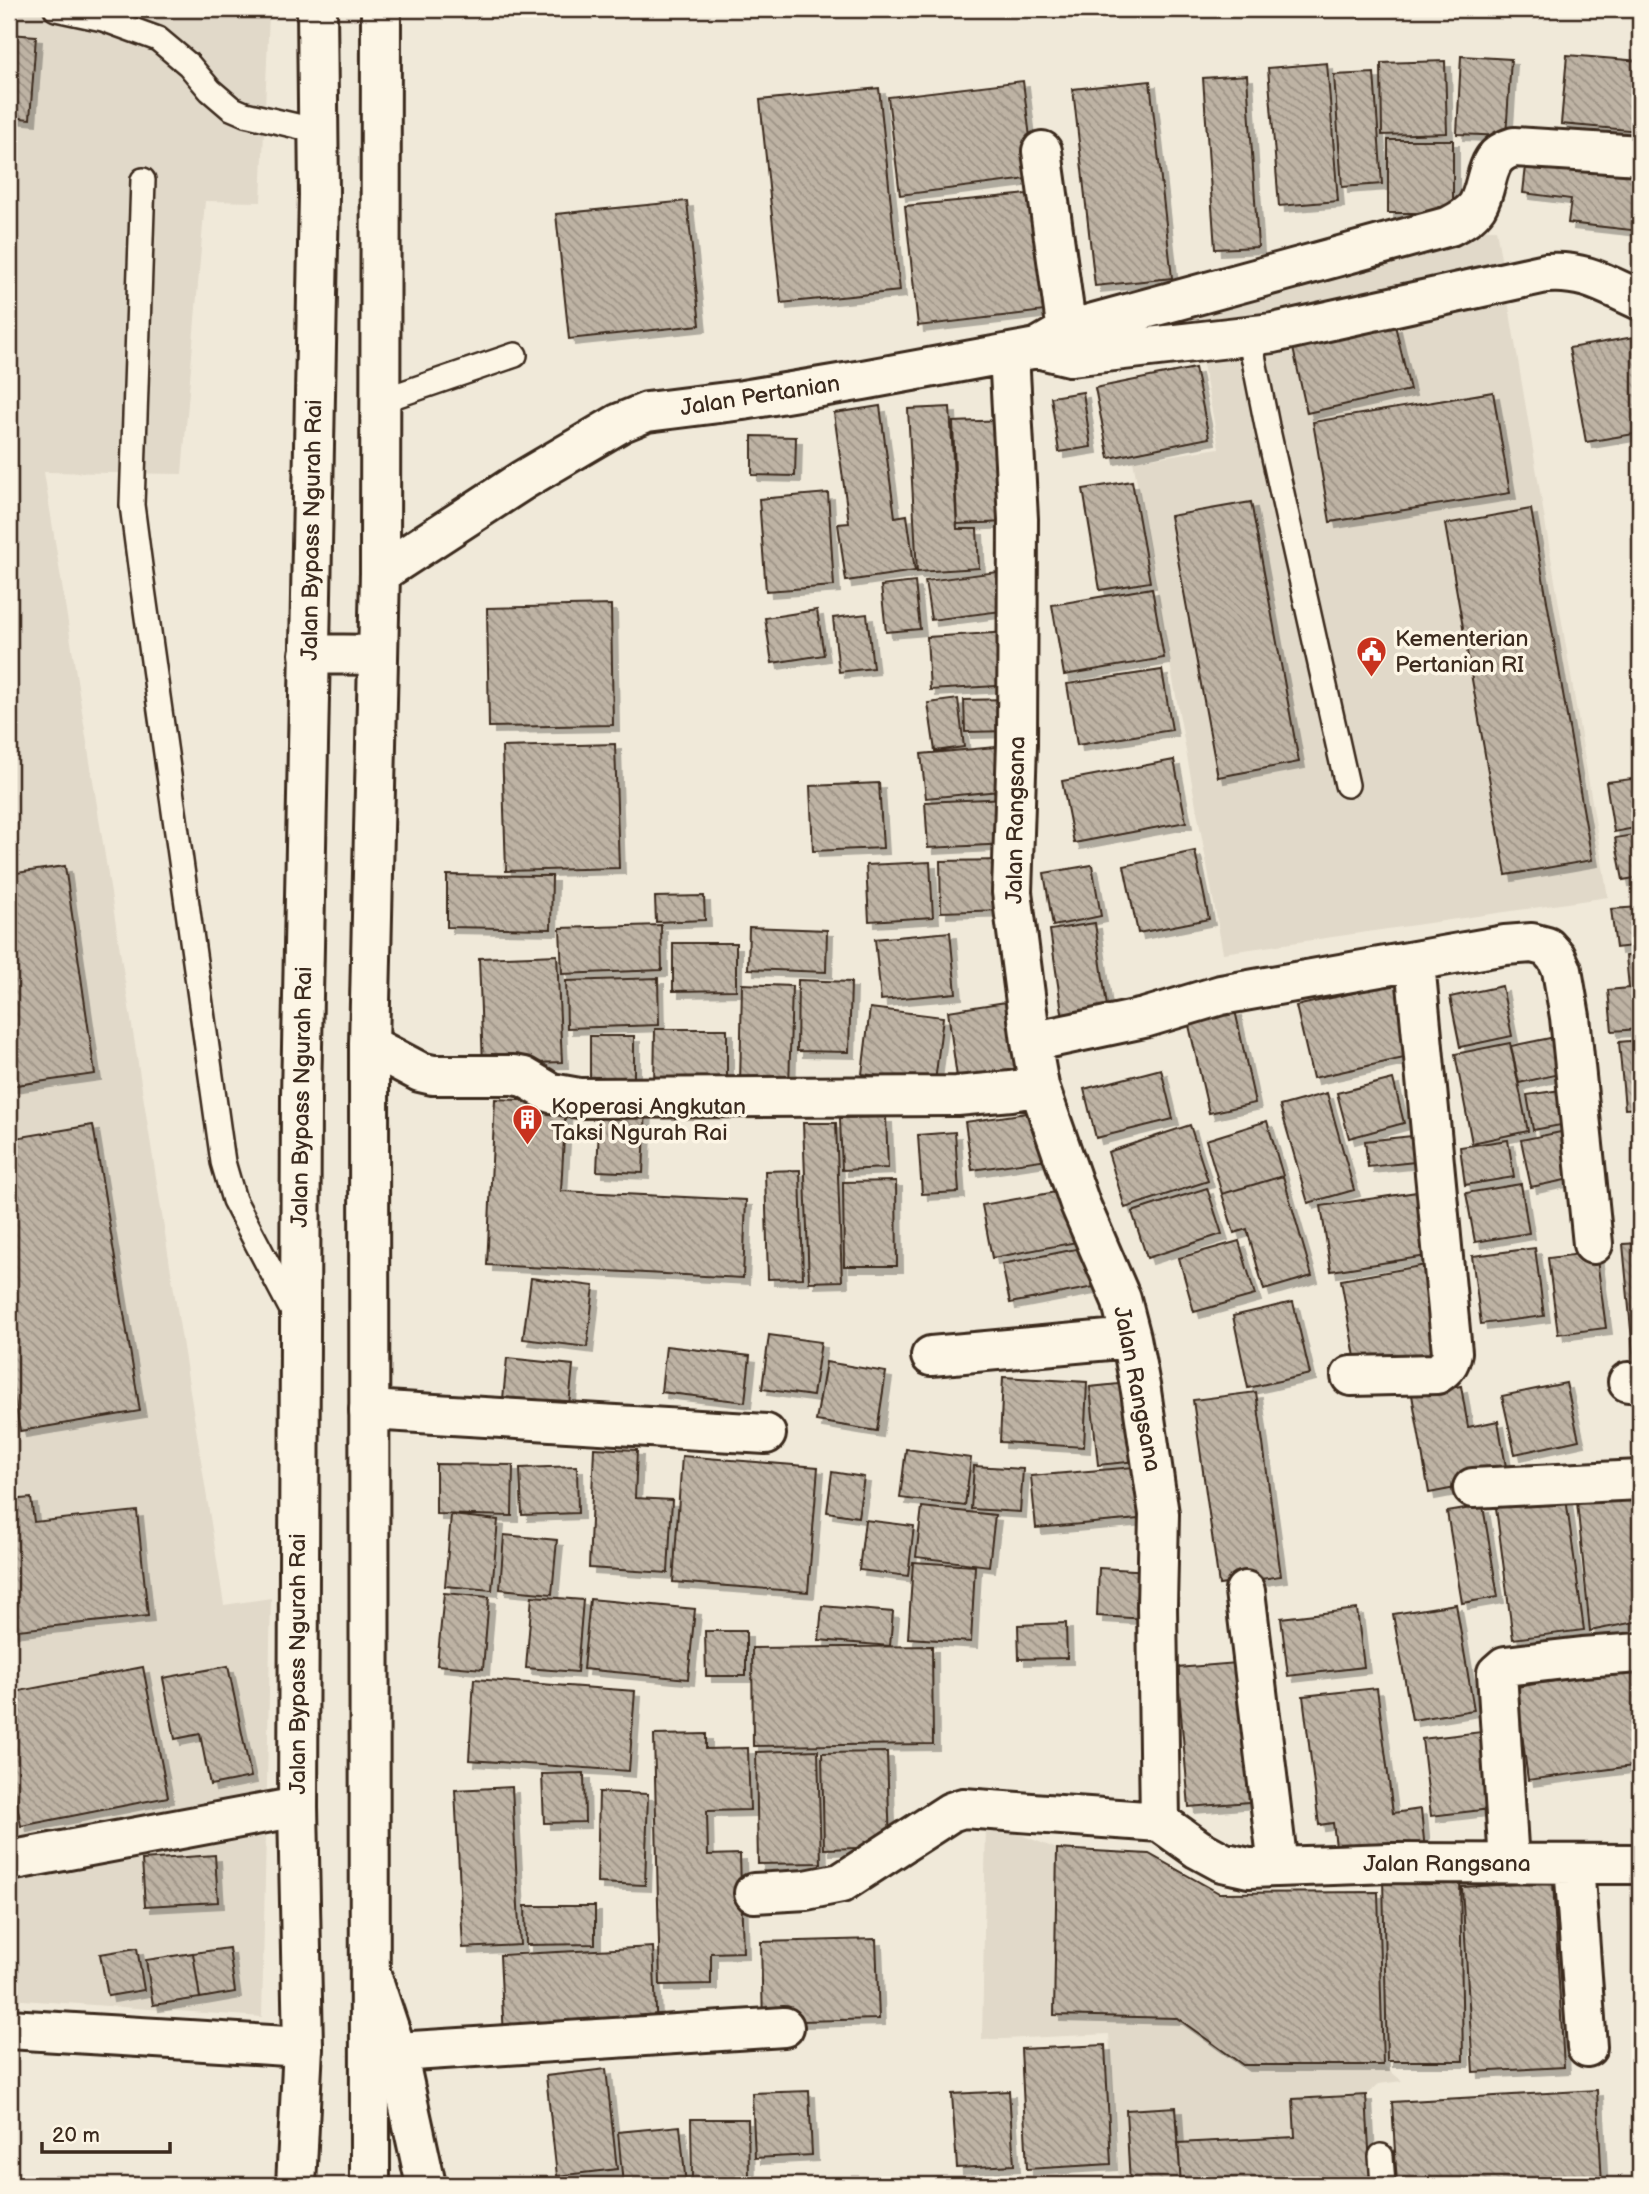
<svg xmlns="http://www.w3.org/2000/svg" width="1649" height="2194" font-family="'Balsamiq Sans',sans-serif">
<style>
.built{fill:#e1d9c9}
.building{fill:url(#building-back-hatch);stroke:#3b2a1e;stroke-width:2;filter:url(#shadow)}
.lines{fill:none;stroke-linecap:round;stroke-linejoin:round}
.lane-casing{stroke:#3b2a1e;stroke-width:28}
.street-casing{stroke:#3b2a1e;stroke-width:44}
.secondary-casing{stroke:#3b2a1e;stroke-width:44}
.highway-casing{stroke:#3b2a1e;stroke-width:44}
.lane{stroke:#fcf5e5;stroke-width:23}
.street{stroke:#fcf5e5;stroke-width:38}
.secondary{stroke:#fcf5e5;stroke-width:38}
.highway{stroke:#fcf5e5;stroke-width:38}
.labels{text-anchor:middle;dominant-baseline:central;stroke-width:7;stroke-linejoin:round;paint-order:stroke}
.street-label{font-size:23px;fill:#3b2a1e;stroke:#fcf5e5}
.poi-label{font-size:23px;fill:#3b2a1e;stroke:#fcf5e5;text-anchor:start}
</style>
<defs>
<pattern id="building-back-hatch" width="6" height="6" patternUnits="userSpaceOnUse" patternTransform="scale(1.75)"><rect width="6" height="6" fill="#beb3a4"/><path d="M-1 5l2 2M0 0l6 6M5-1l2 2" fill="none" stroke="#9c9285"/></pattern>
<filter id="shadow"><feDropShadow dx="6" dy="6" stdDeviation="0" flood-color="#0004"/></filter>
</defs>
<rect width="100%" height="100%" fill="#f0e9d9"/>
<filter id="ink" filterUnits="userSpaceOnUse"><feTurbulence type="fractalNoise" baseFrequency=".0143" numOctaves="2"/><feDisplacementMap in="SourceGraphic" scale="14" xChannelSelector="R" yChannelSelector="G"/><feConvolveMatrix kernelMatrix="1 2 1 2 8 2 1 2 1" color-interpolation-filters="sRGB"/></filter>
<g filter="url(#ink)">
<path class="built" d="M9 9H226L269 14 261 202 205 201 182 474 44 472 224 1605 271 1598 262 2017 9 1999Z
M1496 229 1608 897 1223 953 1133 461 1219 448 1188 286 1429 235Z
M986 1821 1057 1849 1149 1854 1219 1893 1378 1892 1383 2065 1402 2081 1379 2084 1366 2095 1371 2185H1119L1109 2034 982 2040Z"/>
<path class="building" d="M9 34 36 36 30 119 9 117Z
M1567 55 1640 61V131L1561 124Z
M1461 56 1511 59 1506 136 1457 134Z
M1445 61 1447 133 1382 135 1381 63Z
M1327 63 1338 201 1279 206 1268 68Z
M1374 73 1382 184 1342 187 1334 75Z
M1247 75 1258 247 1215 249 1203 78Z
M1023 81 1035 178 900 195 888 97Z
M1150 81 1172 278 1095 286 1073 89Z
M879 88 900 291 781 303 760 100Z
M1388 140H1453V213H1388Z
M1527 157 1640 170V231L1568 223 1571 199 1523 193Z
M1038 193 1053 310 918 326 905 206Z
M687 201 700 325 569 339 556 214Z
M1395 325 1410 390 1307 413 1293 348Z
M1640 336V433L1586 442 1569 348Z
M1195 368 1209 438 1109 458 1095 388Z
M1083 392 1091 447 1059 452 1051 397Z
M1493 392 1510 493 1330 522 1313 422Z
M880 406 895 517 907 515 915 571 846 581 838 524 849 523 834 413Z
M950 407 957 529H977L979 568 917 572 908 409Z
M1005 420 1008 522 957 524 953 422Z
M752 436 796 437 795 476 752 475Z
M1132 481 1150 582 1100 590 1083 489Z
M828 493 834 586 766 591 759 499Z
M1251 502 1299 762 1218 777 1170 516Z
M1531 509 1592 860 1506 875 1445 524Z
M997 572 1002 611 931 620 925 581Z
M915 582 920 629 886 632 881 586Z
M1152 588 1164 658 1064 675 1052 605Z
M611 605 613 725 489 727 487 608Z
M817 610 824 655 772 663 765 618Z
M867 614 873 668 839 672 833 618Z
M1009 632 1013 685 930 690 927 637Z
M1162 670 1172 730 1077 745 1067 684Z
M958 699 964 747 935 751 928 703Z
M1008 699 1010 731 965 732 964 700Z
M615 744 619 868 506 871 502 747Z
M1006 746 1010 790 926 798 921 754Z
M1174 760 1186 822 1074 843 1062 781Z
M1640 778V827L1614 832 1606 782Z
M879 783 883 848 813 851 810 786Z
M1006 798 1008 844 928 848 925 802Z
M1640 834V877L1623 880 1615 838Z
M1195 851 1209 919 1138 933 1124 866Z
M1004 860 1005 910 941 912 940 861Z
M930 862 933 917 869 921 866 865Z
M1092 865 1101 916 1053 926 1044 873Z
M65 866 95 1074 9 1086V874Z
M447 875 552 876 551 929 447 927Z
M704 896 705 920 656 922 655 897Z
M1640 907V945L1616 948 1611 909Z
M1095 923 1108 1013 1063 1019 1050 930Z
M661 925 662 970 562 974 560 928Z
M749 927 827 930 826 972 748 969Z
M950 932 956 993 881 1000 875 939Z
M673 943H736V990L673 991Z
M1640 954V1029L1612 1031 1608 990 1629 988 1626 956Z
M557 955 562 1062 483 1065 479 958Z
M658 978 659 1025 567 1028 566 981Z
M798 980 851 982 849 1052 797 1051Z
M1397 983 1413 1056 1313 1078 1296 1006Z
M742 984 792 986 789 1088 740 1086Z
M1502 986 1512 1036 1460 1047 1450 997Z
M1019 1000 1030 1074 958 1085 948 1011Z
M870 1008 943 1017 935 1082 862 1074Z
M1235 1010 1255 1103 1209 1113 1188 1021Z
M655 1029H727V1088H654Z
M590 1036H634V1090H590Z
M1560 1036 1568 1072 1519 1083 1511 1046Z
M1640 1040V1108L1625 1109 1619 1042Z
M1510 1043 1528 1131 1472 1143 1455 1054Z
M1161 1069 1173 1119 1096 1138 1084 1089Z
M1393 1079 1404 1123 1349 1138 1337 1093Z
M1567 1089 1572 1123 1533 1130 1527 1095Z
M1327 1093 1354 1190 1308 1203 1280 1106Z
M495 1099 566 1102 561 1191 746 1200 743 1278 487 1265Z
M600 1105 646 1107 643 1173 597 1171Z
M1041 1111 1048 1159 972 1170 965 1122Z
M886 1117 888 1168 842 1170 840 1118Z
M1267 1121 1283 1176 1222 1194 1206 1140Z
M803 1123H836L842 1281 809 1282Z
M93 1125 140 1411 20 1431 9 1365V1139Z
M1190 1125 1208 1181 1125 1208 1108 1152Z
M1566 1131 1575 1178 1531 1187 1521 1140Z
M955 1132 959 1192 922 1194 918 1135Z
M1421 1135 1424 1161 1368 1167 1365 1141Z
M1508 1140 1514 1177 1465 1185 1460 1147Z
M800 1170 803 1278 768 1279 765 1171Z
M1283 1176 1312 1276 1264 1290 1247 1229 1234 1233 1222 1194Z
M896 1181 897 1266H844L843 1182Z
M1521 1184 1529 1233 1475 1242 1466 1193Z
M1207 1188 1222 1234 1147 1258 1132 1212Z
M1073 1189 1082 1241 992 1258 982 1205Z
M1424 1191 1433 1255 1331 1271 1321 1206Z
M1239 1241 1255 1295 1194 1312 1179 1258Z
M1640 1243V1361L1634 1362 1623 1244Z
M1086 1247 1094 1287 1010 1303 1002 1264Z
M1535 1248 1544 1316 1481 1324 1472 1256Z
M1596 1252 1606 1328 1558 1334 1548 1258Z
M1426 1265 1441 1353 1357 1368 1341 1280Z
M531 1278 594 1286 587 1347 523 1339Z
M1293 1302 1310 1374 1248 1388 1233 1316Z
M769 1335 821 1342 813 1396 762 1389Z
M666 1346 750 1356 745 1402 661 1392Z
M507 1358 573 1365 568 1416 502 1409Z
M826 1362 886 1372 877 1431 816 1421Z
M1003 1377 1087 1382 1084 1447 1000 1442Z
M1138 1382 1147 1460 1098 1465 1090 1387Z
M1566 1383 1579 1440 1515 1454 1502 1396Z
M1461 1386 1468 1427 1498 1421 1508 1478 1429 1493 1412 1395Z
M1256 1392 1281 1576 1219 1585 1193 1400Z
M594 1448 637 1450 635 1498 672 1500 668 1573 589 1568Z
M906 1449 971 1458 965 1506 900 1498Z
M682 1456 818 1467 808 1592 673 1582Z
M436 1464 513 1465 512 1516 436 1514Z
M577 1466 578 1513 522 1515 520 1468Z
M974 1466 1023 1469 1020 1512 971 1509Z
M1146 1466 1150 1518 1036 1528 1031 1476Z
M832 1472 864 1477 858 1517 827 1512Z
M1565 1491 1584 1630 1513 1639 1495 1500Z
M1640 1491V1621L1590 1631 1577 1502Z
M31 1498 34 1522 137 1511 148 1616 9 1631V1500Z
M1483 1506 1498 1597 1462 1603 1447 1512Z
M922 1507 995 1515 989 1566 916 1557Z
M451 1515 498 1520 492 1590 445 1586Z
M865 1520 914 1526 908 1576 859 1570Z
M504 1535 557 1540 552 1594 500 1589Z
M913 1562 975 1566 971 1642 908 1638Z
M1099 1568 1151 1571 1148 1619 1097 1616Z
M444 1593 489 1597 483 1669 437 1665Z
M532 1596 583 1600 577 1672 526 1668Z
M590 1599 695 1609 688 1679 583 1669Z
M1456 1604 1474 1710 1412 1720 1393 1614Z
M822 1606 893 1612 890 1646 819 1640Z
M1357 1609 1364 1667 1288 1676 1281 1618Z
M1066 1623 1067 1658 1019 1659 1018 1625Z
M705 1631H746V1676H706Z
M932 1646 933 1744 753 1746 752 1648Z
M1249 1662 1261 1801 1189 1807 1177 1668Z
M228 1666 251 1777 210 1785 200 1734 175 1739 163 1678Z
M143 1667 168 1797 21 1826 9 1761V1693Z
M1640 1668V1765L1528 1780 1516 1687Z
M474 1679 635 1691 629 1771 469 1760Z
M1377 1688 1393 1813 1421 1809 1425 1851 1338 1862 1333 1823 1319 1825 1303 1696Z
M1481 1732 1490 1809 1431 1816 1422 1739Z
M706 1734V1749L748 1748 750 1810 707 1811 708 1855 740 1854 743 1952 711 1953V1984L660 1985 654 1735Z
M818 1750 821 1863 758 1864 756 1752Z
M887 1752 890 1847 824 1849 822 1753Z
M584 1773 585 1822 544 1823 542 1774Z
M512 1787 520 1945 463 1948 455 1790Z
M599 1792 648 1794 645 1885 597 1883Z
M1057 1849 1149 1854 1219 1893 1378 1892 1383 2065H1243L1177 2018 1054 2015Z
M215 1855 218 1902 145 1906 142 1860Z
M1460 1876 1463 2061H1387L1383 1878Z
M1553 1882 1564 2067 1473 2072 1462 1887Z
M525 1906H595V1944L526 1945Z
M876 1939 879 2019 763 2022 761 1942Z
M653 1947 657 2031 504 2038 500 1955Z
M137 1948 144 1990 108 1996 100 1954Z
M229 1948 235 1992 200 1998 193 1953Z
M193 1953 200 1998 153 2005 146 1960Z
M1105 2045 1111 2164 1027 2169 1021 2049Z
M606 2069 617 2169 557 2176 546 2076Z
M1597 2090 1602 2185H1397L1392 2102Z
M809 2091 812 2155 755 2158 752 2093Z
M1009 2091 1014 2165 957 2168 952 2094Z
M1366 2095 1371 2185H1181L1178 2143 1295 2137 1293 2099Z
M1176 2107 1181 2185H1130L1126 2110Z
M691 2119H748L749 2180H692Z
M680 2126 686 2185H623L618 2132Z"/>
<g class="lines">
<defs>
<path id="lane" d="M56 9 103 19 158 39 189 65 210 90 231 108 245 114 318 131
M143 180 132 505 143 589 223 1162 234 1200 295 1316
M1249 335 1267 426 1347 785
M380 401 515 355
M1381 2156 1383 2185"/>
<path id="street" d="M1042 151 1070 354
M1037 348 1068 330 1450 226C1460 221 1470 216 1477 206 1491 182 1482 156 1514 147L1640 155
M1009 354 1018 519 1017 744 1012 892 1031 1042 1039 1086 1080 1204 1121 1299 1131 1338 1141 1391 1159 1514 1157 1606 1160 1822
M380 573 523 480 620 423 647 412 743 400 863 380 1037 348 1070 356 1273 333 1546 273C1585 270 1606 285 1640 300
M1031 1042 1144 1018 1221 995 1505 945 1532 943 1547 947 1556 957 1562 970 1570 1017 1593 1244
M369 1045 420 1072 433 1075H513L524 1077 551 1093 579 1098 957 1096 1011 1091 1039 1086
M931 1356 1131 1338
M1351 1376 1437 1374C1446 1368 1450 1363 1452 1352L1415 963
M1628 1382H1640
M369 1410 766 1434
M1473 1488 1640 1480
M1245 1591 1278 1867
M1160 1822 1198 1849 1222 1862 1249 1868 1390 1863 1640 1864
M9 1861 298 1807
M1509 1863 1497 1673 1505 1666 1582 1657 1640 1653
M1574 1864 1587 2047
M754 1893 806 1890 841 1883 951 1812 963 1808 1160 1822
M9 2029 303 2047
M397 2052 784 2027"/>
<path id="secondary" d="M373 1980 397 2052 426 2185"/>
<path id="highway" d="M309 654 378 655
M296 2185 303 2047 298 1807 301 1097 319 195 317 9
M370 2185 369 1045 380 573 381 9"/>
</defs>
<use href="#lane" class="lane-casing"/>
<use href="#street" class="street-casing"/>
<use href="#secondary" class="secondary-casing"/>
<use href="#highway" class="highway-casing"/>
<use href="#lane" class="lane"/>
<use href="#street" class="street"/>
<use href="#secondary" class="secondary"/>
<use href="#highway" class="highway"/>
</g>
</g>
<defs>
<symbol id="civic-pin" viewBox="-11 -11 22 30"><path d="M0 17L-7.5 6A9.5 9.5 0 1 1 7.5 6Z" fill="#c8321e" stroke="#fcf5e5"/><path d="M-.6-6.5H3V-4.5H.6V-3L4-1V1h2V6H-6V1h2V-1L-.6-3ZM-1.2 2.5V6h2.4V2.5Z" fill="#fff"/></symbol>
<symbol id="building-pin" viewBox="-11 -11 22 30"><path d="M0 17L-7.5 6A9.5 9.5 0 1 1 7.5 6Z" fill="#c8321e" stroke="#fcf5e5"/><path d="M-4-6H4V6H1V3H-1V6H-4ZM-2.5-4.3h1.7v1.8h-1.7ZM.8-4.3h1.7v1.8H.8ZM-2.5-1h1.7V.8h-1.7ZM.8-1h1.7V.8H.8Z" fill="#fff"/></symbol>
</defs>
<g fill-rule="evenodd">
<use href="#civic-pin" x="1354" y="634" width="35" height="47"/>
<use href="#building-pin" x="510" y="1102" width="35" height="47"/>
</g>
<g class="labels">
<g class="street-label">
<text transform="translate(760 396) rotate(-9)">Jalan Pertanian</text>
<text transform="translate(312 530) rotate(-89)">Jalan Bypass Ngurah Rai</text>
<text transform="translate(1016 820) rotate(-89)">Jalan Rangsana</text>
<text transform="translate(302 1097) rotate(-89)">Jalan Bypass Ngurah Rai</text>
<text transform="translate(1137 1389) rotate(79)">Jalan Rangsana</text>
<text transform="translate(298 1664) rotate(-90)">Jalan Bypass Ngurah Rai</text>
<text x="1447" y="1864">Jalan Rangsana</text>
</g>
<g class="poi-label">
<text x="1395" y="639">Kementerian<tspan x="1395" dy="26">Pertanian RI</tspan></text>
<text x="551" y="1107">Koperasi Angkutan<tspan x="551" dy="26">Taksi Ngurah Rai</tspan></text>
</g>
</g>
<rect width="1649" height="2194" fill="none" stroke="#fcf5e5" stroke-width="35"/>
<rect x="18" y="18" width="1614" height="2159" fill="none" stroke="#3b2a1e" stroke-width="2.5" filter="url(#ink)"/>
<path d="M42 2142v10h128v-10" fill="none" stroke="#3b2a1e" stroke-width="3.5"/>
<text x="52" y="2142" font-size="21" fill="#3b2a1e" stroke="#fcf5e5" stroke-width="5" paint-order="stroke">20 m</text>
</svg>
